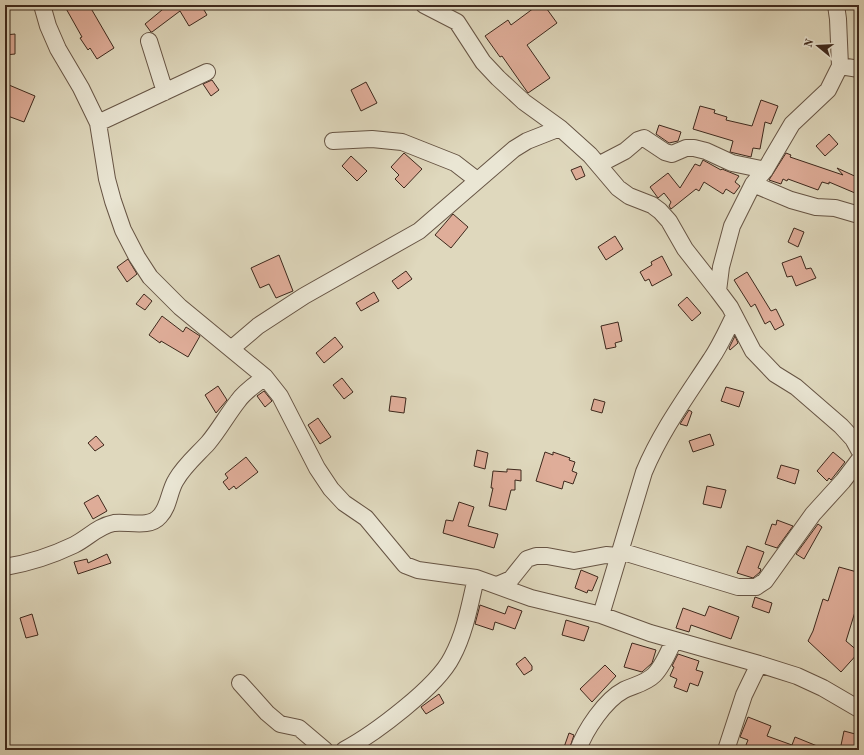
<svg xmlns="http://www.w3.org/2000/svg" width="864" height="755" font-family="'Old Standard TT',serif">
<style>
.building{fill:#dfad99;stroke:#3d281c}
.lines{fill:none;stroke-linecap:round;stroke-linejoin:round}
.minor-casing{stroke:#665444;stroke-width:18}
.minor{stroke:#eae6d4;stroke-width:16}
</style>
<rect width="100%" height="100%" fill="#dfd8bd"/>
<filter id="stains"><feTurbulence type="fractalNoise" baseFrequency=".005" numOctaves="4"/><feColorMatrix values="0 0 0 0 .2 0 0 0 0 .09 0 0 0 0 .02 0 0 0 .5 -.17"/></filter>
<radialGradient id="worn" r=".72"><stop offset=".6" stop-color="#630" stop-opacity="0"/><stop offset="1" stop-color="#630" stop-opacity=".3"/></radialGradient>
<path class="building" d="M64 5H89L114 48 97 59 90 48 88 50 80 38 82 37Z
M168 5H201L207 15 189 26 180 11 152 32H151L145 24Z
M538 5H544L557 23 527 45 550 78 528 93 502 56 500 57 485 36 508 20 511 25Z
M15 34V54L5 55V35Z
M212 80 219 90 211 96 203 84Z
M366 82 377 103 361 111 351 90Z
M9 85 35 96 24 122 5 115V94Z
M761 100 778 106 771 124 765 122 760 149 753 148 751 157 730 152 733 141 693 129 700 106 715 110 714 113 727 117 726 120 752 126Z
M659 125 681 132 678 141 669 143 656 134Z
M829 134 838 144 825 156 816 146Z
M404 153 422 169 404 188 395 179 399 175 391 167Z
M786 153 791 155 790 157 843 175 837 168 859 178V193L856 190 855 193 829 182V184L822 182 818 190 788 179 787 181 783 179 781 184 769 180Z
M351 156 367 171 357 181 342 166Z
M703 160 721 170 722 169 739 176 735 182 740 186 734 194 726 189 723 194 704 182 699 191 696 189 671 209 669 206 671 202 664 193 658 198 650 187 668 173 680 188 695 164 700 166Z
M581 166 585 176 576 180 571 170Z
M453 214 468 227 451 248 435 235Z
M794 228 804 232 798 247 788 242Z
M615 236 623 249 606 260 598 247Z
M279 255 293 291 276 298 269 284 260 288 251 268Z
M662 256 672 275 652 286 649 279 645 281 640 272 652 265 651 262Z
M801 256 806 269 811 268 816 278 796 286 792 276 787 277 782 263Z
M128 259 137 274 127 282 117 267Z
M406 271 412 279 398 289 392 281Z
M747 272 771 311 776 309 784 325 775 330 770 321 765 324 755 304 751 307 734 280Z
M374 292 379 301 361 311 356 303Z
M144 294 152 301 145 310 136 304Z
M687 297 701 313 692 321 678 305Z
M162 316 183 332 186 327 200 336 188 357 161 341 160 343 149 335Z
M618 322 622 341 615 343 616 347 606 349 601 326Z
M735 336 738 343 730 350 729 348Z
M335 337 343 347 324 363 316 353Z
M342 378 353 392 344 399 333 385Z
M218 386 227 400 216 413 205 395Z
M726 387 744 392 739 407 721 401Z
M264 391 272 401 265 407 257 396Z
M391 396 406 398 404 413 389 411Z
M594 399 605 402 602 413 591 410Z
M689 410 692 412 687 426 680 424Z
M318 418 331 437 320 444 308 425Z
M710 434 714 445 693 452 689 441Z
M96 436 104 445 95 451 88 443Z
M477 450 488 453 485 469 474 466Z
M545 452 553 455V452L570 458 569 460 575 462 572 471 577 473 573 484 564 481 562 489 536 481Z
M833 452 845 462 831 480 829 478 827 481 817 471Z
M246 457 258 472 236 489 234 486 229 490 223 482 228 478 225 474Z
M781 465 799 470 795 484 777 478Z
M507 469 521 470V481L515 480V490H511L506 510 489 506 493 488H491L493 471 507 472Z
M707 486 726 490 721 508 703 504Z
M98 495 107 511 93 519 84 503Z
M459 502 474 507 468 526 498 534 494 548 443 533 446 520 453 521Z
M777 520 793 526 777 548 765 544 772 524 776 525Z
M818 524 822 527 804 559 796 554Z
M747 546 764 552 758 568 761 569 760 572 753 578 737 573Z
M107 554 111 563 78 574 74 562 87 559 88 563Z
M839 567 857 572 855 578 859 579V599L846 641 859 652 841 672 808 641 813 631 823 599 828 601Z
M581 570 598 577 592 591 588 590 587 593 575 588Z
M755 597 772 603 769 613 752 607Z
M480 605 505 614 508 606 522 611 515 629 495 622 493 630 475 624Z
M709 606 739 617 731 639 691 625 689 632 676 628 683 608 705 616Z
M32 614 38 635 26 638 20 618Z
M566 620 589 627 584 641 562 635Z
M632 643 656 650 652 663 642 672 624 667Z
M678 654 699 661 696 670 703 672 698 686 690 683 687 692 674 687 677 679 670 676 674 667 672 666Z
M525 657 532 666V670L524 675 516 664Z
M605 665 616 676 592 702 580 689Z
M439 694 444 703 426 714 421 707Z
M748 717 771 726 767 736 792 745 795 737 827 750H744L748 740 740 737Z
M844 731 859 735V750H840Z
M569 733 574 735 569 750H563Z"/>
<g class="lines">
<defs>
<path id="minor" d="M42 5 48 26 58 49 81 88 98 123 107 179 113 201 123 230 137 257 150 277 180 307 265 377 280 396 317 468 331 489 344 503 366 518 405 565 418 570 476 578 531 598 601 615 650 633 759 664 797 676 823 688 859 709
M424 5 457 22 483 62 498 78 524 102 560 128 590 155 618 188 629 196 652 205 660 211 669 221 685 249 718 291
M836 5 838 19 840 66 828 90 792 124 765 170 753 184 732 226 721 267 718 291 730 307 753 351 775 374 796 387 841 426 853 439 859 450
M149 41 165 92
M840 66 859 69
M98 123 207 72
M333 141 372 139 402 142 455 163 477 180
M600 164 625 151 638 140 644 138 665 152 672 154 686 148H694L706 151 732 163 765 170
M753 184 791 200 816 207 835 208 859 215
M231 349 258 326 304 296 419 231 514 149 527 141 560 128
M620 551 738 587H756L765 581 813 514 843 481 859 460
M5 567C30 563 51 556 74 545 88 538 98 526 114 523 128 521 149 529 160 516 169 507 169 491 176 480 184 466 197 455 208 443 219 430 227 415 238 401 244 392 256 384 265 377
M497 585 511 579 527 559 536 556H547L574 561 606 555 619 556
M601 615 644 472C661 431 687 396 711 359 720 346 727 330 734 316
M240 683 267 713 280 724 299 728 325 750
M344 750C374 734 437 687 452 657 465 633 470 604 476 578
M578 750C585 730 605 700 624 690 635 685 646 683 654 675 663 666 669 651 674 640
M726 750 744 695 759 664"/>
</defs>
<use href="#minor" class="minor-casing"/>
<use href="#minor" class="minor"/>
</g>
<rect width="864" height="755" fill="none" stroke="#dfd8bd" stroke-width="20"/>
<rect x="6" y="6" width="852" height="743" fill="none" stroke="#3d281c" stroke-width="2"/>
<rect x="10" y="10" width="844" height="735" fill="none" stroke="#3d281c"/>
<g transform="translate(818 46) rotate(288)" stroke="#eae6d4" stroke-width="3" paint-order="stroke">
<path d="M0-3L7 15L0 10L-7 15Z" fill="#3d281c"/>
<text y="-6" font-size="11" font-weight="bold" text-anchor="middle" fill="#3d281c">N</text>
</g>
<rect width="100%" height="100%" filter="url(#stains)"/>
<rect width="100%" height="100%" fill="url(#worn)"/>
</svg>
